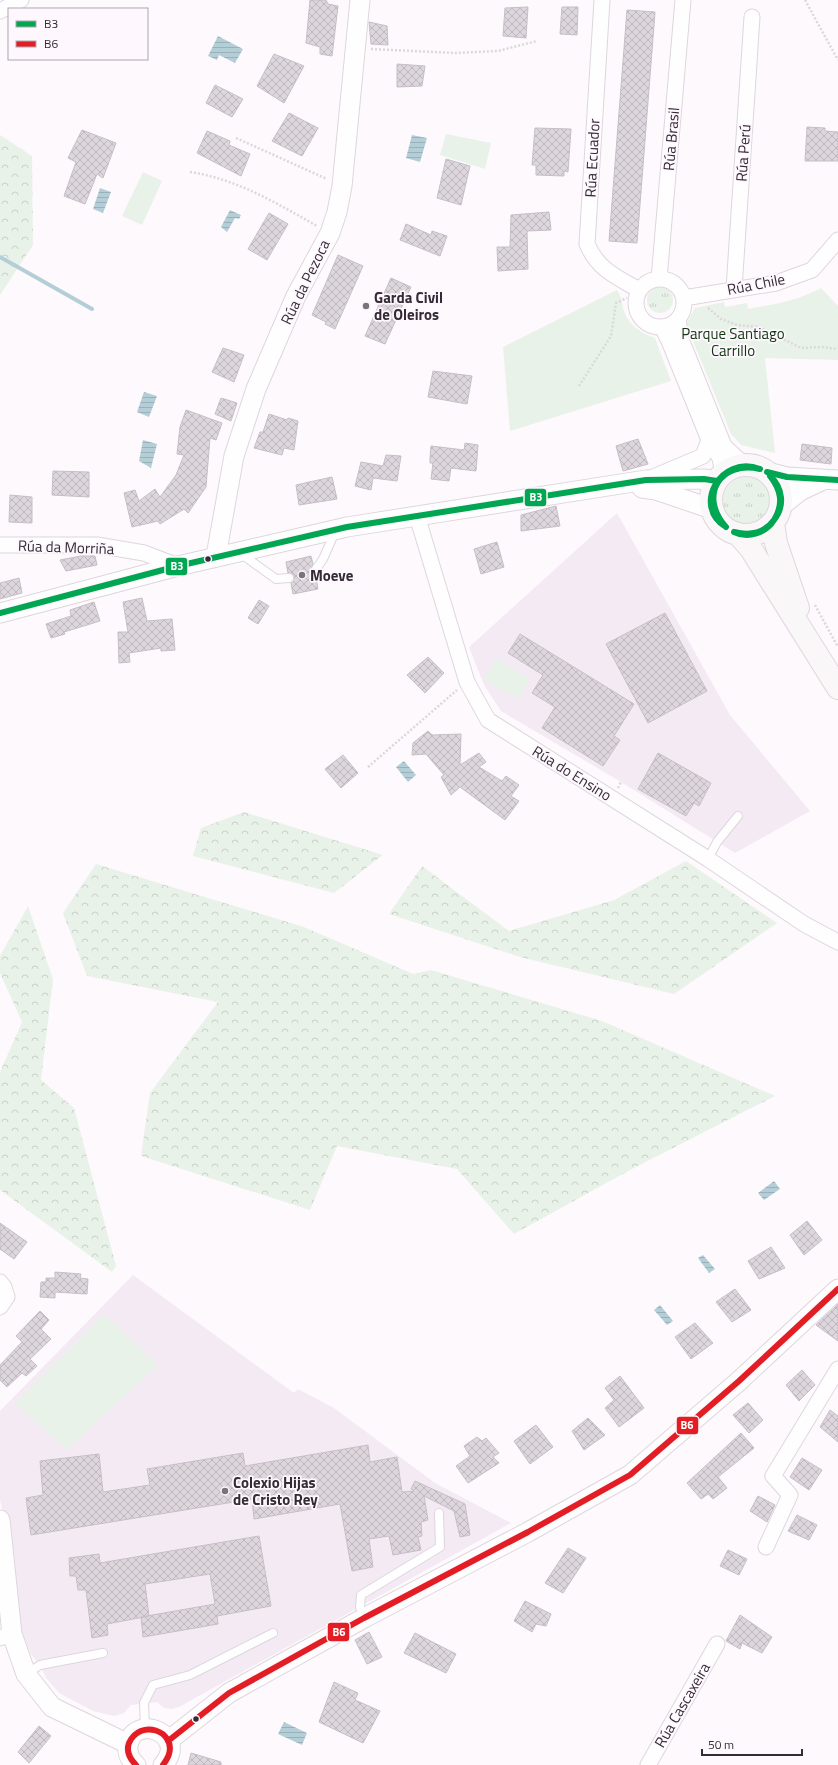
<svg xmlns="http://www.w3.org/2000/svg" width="838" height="1765" font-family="'Titillium Web',sans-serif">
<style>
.built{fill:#f4eaf4}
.grass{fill:url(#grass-tufts)}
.forest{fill:url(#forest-crowns)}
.park{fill:#e9f2e9}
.water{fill:url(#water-rules)}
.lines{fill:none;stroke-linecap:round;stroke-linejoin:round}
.stream{stroke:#b4ced7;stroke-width:4}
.building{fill:url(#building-cross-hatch);stroke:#c6bfc6}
.service-casing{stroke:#ded6de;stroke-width:10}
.minor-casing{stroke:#ded6de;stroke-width:17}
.tertiary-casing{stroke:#ded6de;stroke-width:21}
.secondary-casing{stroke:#ded6de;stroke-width:24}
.path{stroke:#dad9da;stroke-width:2.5;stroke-dasharray:2 2;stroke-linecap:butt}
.service{stroke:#fffeff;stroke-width:8}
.minor{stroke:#fffeff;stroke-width:15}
.tertiary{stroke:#fffeff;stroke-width:19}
.secondary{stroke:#faf7f8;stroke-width:22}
.bus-1-casing{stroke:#fef8fe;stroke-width:9}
.bus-2-casing{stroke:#fef8fe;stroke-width:9}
.bus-1{stroke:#00a651;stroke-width:6}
.bus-2{stroke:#e21d24;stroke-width:6}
.poi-dot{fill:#7b737c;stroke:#fef8fe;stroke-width:1.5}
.bus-dot{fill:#352b36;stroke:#fef8fe;stroke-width:1.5}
.labels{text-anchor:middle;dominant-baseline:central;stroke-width:3.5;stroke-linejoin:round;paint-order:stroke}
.street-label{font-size:15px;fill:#352b36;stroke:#fef8fe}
.poi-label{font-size:15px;font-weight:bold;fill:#352b36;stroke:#fef8fe;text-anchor:start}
.park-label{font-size:15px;fill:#123612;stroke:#fef8fe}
.line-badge{stroke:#fef8fe;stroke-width:1.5}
.badge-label{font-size:11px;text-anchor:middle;font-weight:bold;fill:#fff}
</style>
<defs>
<pattern id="grass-tufts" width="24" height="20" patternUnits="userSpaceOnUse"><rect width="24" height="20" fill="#e9f2e9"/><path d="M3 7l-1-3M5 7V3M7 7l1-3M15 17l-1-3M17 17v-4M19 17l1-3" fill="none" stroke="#c8d0c8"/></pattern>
<pattern id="forest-crowns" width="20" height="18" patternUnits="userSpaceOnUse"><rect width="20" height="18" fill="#e9f2e9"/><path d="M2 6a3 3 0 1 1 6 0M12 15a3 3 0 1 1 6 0" fill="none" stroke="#c8d0c8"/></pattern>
<pattern id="water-rules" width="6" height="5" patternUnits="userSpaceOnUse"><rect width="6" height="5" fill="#b4ced7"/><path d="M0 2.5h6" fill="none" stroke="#9bb1b9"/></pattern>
<pattern id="building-cross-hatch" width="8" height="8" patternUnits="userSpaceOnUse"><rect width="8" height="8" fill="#ddd6dd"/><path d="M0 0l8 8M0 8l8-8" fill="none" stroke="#beb8be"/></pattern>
</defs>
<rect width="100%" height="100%" fill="#fdf9fd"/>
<path class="built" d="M617 513 730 715 810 811 735 853 621 782 501 711 484 685 469 647Z
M133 1275 294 1393 298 1389 334 1408 435 1483 511 1523 179 1707 171 1709 164 1708 157 1702 131 1705 124 1713 114 1716 93 1711 59 1693 46 1678 40 1665 30 1653 19 1623 11 1545 0 1500V1411Z"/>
<path class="grass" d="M647 300a13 13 0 1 1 26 0a13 13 0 1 1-26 0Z
M723 501a24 24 0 1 1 48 0a24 24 0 1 1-48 0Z"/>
<path class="forest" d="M0 135 32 156 33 245 0 295Z
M244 812 383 855 334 893 193 856 201 828Z
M686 861 777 923 674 994 520 957 389 914 422 866 509 931 614 900Z
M96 864 304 927 413 974 431 970 602 1021 775 1096 628 1171 514 1234 457 1169 337 1146 310 1210 141 1156 150 1093 218 1002 87 976 63 913Z
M28 906 53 979 41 1080 74 1108 116 1266 112 1272 0 1190V1072L22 1022 0 973V956Z"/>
<path class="park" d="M446 134 491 143 485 169 440 155Z
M143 172 162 181 142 225 122 216Z
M821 288 838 306V360L765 358 775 453 741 445 731 434 686 324 695 308 724 302 725 307 747 303 748 309C774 304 798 301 821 288Z
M617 290C624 301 621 304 625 314 631 327 642 333 655 338L671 381 510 431 503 347Z
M496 658 530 679 518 699 484 679Z
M104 1314 158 1365 67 1450 15 1403Z"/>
<path class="water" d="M218 36 243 49 235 63 219 55 217 60 208 56Z
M412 135 427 138 420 162 406 158Z
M100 188 111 192 103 213 93 209Z
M230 210 241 215 239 219 235 218 227 232 221 227Z
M144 392 157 396 149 417 137 412Z
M143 440 157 444 151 468 139 461Z
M404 761 416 775 408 782 396 767Z
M774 1181 780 1189 764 1200 758 1193Z
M703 1255 715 1269 709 1273 698 1258Z
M660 1305 673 1321 667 1325 654 1310Z
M284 1722 307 1733 302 1745 278 1734Z"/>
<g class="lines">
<path class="stream" d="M0 257 92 309"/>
</g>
<path class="building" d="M310 0H326L328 4 338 6 332 56 320 54V47L306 43Z
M528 7 526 38 503 36 505 8Z
M562 7H578L577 35 560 34Z
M627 10 655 12 637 243 609 241Z
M369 22 387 26 388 45 371 44Z
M274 54 304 66 284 103 257 86Z
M397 64 425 66 422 86 397 87Z
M215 85 243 99 232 117 206 103Z
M289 113 318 128 302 156 272 141Z
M807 127 825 128V131L838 132V161H805Z
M535 128 571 129 568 172 564 171V176L536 175V165H532Z
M82 130 116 143 103 178 97 174 85 204 64 196 76 162 68 158Z
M207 131 230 141 229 145 250 154 241 176 197 153Z
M446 159 470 166 461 205 437 198Z
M549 212 551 230 527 231 528 269 498 271 497 247H510L511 215Z
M269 213 288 224 267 260 248 249Z
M406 224 431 235 432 231 447 236 440 256 400 240Z
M338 255 363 266 335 329 325 324 326 322 312 315Z
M391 278 411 287 385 344 365 336Z
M223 348 244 355 234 382 212 372Z
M433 371 472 376 467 404 428 397Z
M221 398 237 403 231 421 215 414Z
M186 410 222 423 216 440 210 438 206 487 188 513 184 509 160 524 158 521 132 527 124 493 135 490 139 501 155 489 160 497 176 475 184 455 177 454 180 427Z
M269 414 287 420 288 418 298 421 294 450 284 448 282 455 254 448 260 432H263Z
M638 439 648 464 623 471 616 446Z
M465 443 478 445 476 471 451 468 449 481 431 479 433 463H430V458L431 446 464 450Z
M802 444 832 448 831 464 800 460Z
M386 455 401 456 397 481 373 478 371 490 355 486 361 462 383 466Z
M53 471 89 472V497L52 495Z
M332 477 337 499 299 505 296 485Z
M10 495 32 497V523L9 522Z
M556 506 560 526 521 531V515Z
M497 542 504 567 481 574 474 549Z
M81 556H95L97 565 66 571 60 560Z
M311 556 313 564 309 574 311 577H316L318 589 293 594 291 583 294 577 292 573H288L286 562Z
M19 578 22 593 0 599V583Z
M142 598 147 621 172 619 175 650 161 651V648L129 653 130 662 119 663 118 632H128L123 602Z
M259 600 269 606 258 624 248 618Z
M94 602 100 621 64 632 65 634 51 638 46 624 71 616 70 610Z
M665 613 707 691 648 723 606 644Z
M520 634 634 704 614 736 620 740 603 766 542 728 555 707 532 693 543 675 508 653Z
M428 657 444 673 425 693 407 675Z
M428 731 432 735 461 734 460 765 479 753 486 762 479 767 502 781 506 776 519 785 511 796 519 801 505 820 460 787 451 795 441 777 444 775 426 754 412 755 413 743Z
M658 753 711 783 699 806 694 803 686 816 638 789Z
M343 755 358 773 341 788 325 769Z
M807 1221 822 1240 804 1255 790 1235Z
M0 1223 27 1242 14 1259 0 1249Z
M771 1247 785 1268 759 1279 748 1261Z
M55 1272 81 1274 80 1278 88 1279 87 1294 55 1292V1298L40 1297 41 1282H46V1278H55Z
M735 1289 751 1310 732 1322 716 1302Z
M838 1304V1341L816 1325Z
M40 1311 49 1320 41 1329 51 1339 30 1359 37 1366 26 1376 22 1373 7 1387 0 1380V1365L22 1342 16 1336Z
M695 1323 713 1343 691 1359 675 1337Z
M802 1370 815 1385 799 1401 786 1385Z
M620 1376 644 1408 619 1427 605 1408 614 1400 605 1388Z
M748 1403 763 1420 749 1433 733 1415Z
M830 1410 838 1416V1442L820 1427Z
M588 1418 605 1435 584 1450 572 1431Z
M536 1425 553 1447 530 1464 514 1441Z
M741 1433 754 1448 718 1477 727 1488 713 1499 708 1494 701 1499 687 1483Z
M477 1437 482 1441 486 1438 499 1453 493 1457 499 1463 468 1483 456 1466 470 1456 464 1446Z
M368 1445 370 1462 397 1457 402 1492 414 1491 411 1489 415 1481 465 1504 470 1535 460 1537 454 1511 424 1496 428 1520 421 1522 422 1536 418 1537 421 1550 393 1555 389 1536 369 1539 373 1567 352 1571 340 1504 254 1519 252 1499 31 1535 26 1498 43 1495 40 1461 99 1454 103 1492 150 1485 147 1469 243 1453 245 1466Z
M802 1458 822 1470 809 1490 790 1477Z
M758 1496 775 1505 767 1522 750 1511Z
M797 1515 817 1525 809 1540 788 1531Z
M259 1536 271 1606 217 1616 218 1624 143 1637 141 1617 215 1604 210 1574 145 1584 149 1616 107 1624 108 1635 92 1638 86 1590H78L76 1576H70L69 1558 99 1554 100 1563Z
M568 1548 586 1558 563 1593 545 1583Z
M728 1550 747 1559 739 1575 720 1566Z
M525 1601 551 1614 546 1626 536 1624 532 1632 514 1621Z
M740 1615 772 1637 762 1653 742 1643 740 1649 726 1641Z
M369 1632 382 1657 367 1664 355 1640Z
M415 1633 456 1654 446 1673 404 1653Z
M334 1682 358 1693 355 1700 380 1711 363 1743 319 1722Z
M39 1726 51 1736 29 1763 18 1752Z
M191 1753 221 1762V1765H188Z"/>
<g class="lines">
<defs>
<path id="service" d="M240 553 276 579 289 578
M314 572 323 559 335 532
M708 859 717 842 738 816
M364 1618 360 1607 361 1595 440 1547 439 1513
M26 1674 40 1665 103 1653
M145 1729 144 1703 153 1685 190 1675 273 1633"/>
<path id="minor" d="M602 0 587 244C598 270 617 277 639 290
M0 11 21 0
M636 303a24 24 0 1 1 48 0a24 24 0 1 1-48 0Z
M659 279 683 0
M734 289 752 17
M684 298 776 283 812 270 838 240
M678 320 681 339 724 446 739 460 749 466
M662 327 669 341 709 440 720 458 723 474
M651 478 703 456 709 440
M417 516 467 682 488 720 708 859 804 924 838 942
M0 545H97L144 553 178 566
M0 1282 4 1287 7 1297 0 1307
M766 1547 790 1495 773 1476 838 1369
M0 1638 12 1634
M648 1765 717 1644"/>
<path id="tertiary" d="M767 472 787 477 838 480
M642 488 656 490 712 509
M781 506 800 491 823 480
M216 556 234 456 256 389 296 296 330 233 337 212 342 186 360 0
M0 613 178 566 347 527 646 480 704 479 717 481
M0 1520 12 1634 26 1674 52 1707 128 1744
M168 1741 229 1693 364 1618 528 1532 630 1475 739 1381 838 1289
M136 1765C130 1760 127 1753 128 1746 134 1711 190 1735 163 1765"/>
<path id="secondary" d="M711 500a35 35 0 1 1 70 0a35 35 0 1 1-70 0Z
M773 523 776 543 798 608
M738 534 751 549 838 688"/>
</defs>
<use href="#service" class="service-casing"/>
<use href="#minor" class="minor-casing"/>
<use href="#tertiary" class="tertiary-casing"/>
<use href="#secondary" class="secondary-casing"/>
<path class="path" d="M805 0 838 60
M371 49 455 53 498 51 537 41
M236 138 327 179
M190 172C237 179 276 203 317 226
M708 308 721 319 737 325 759 327 801 348 821 347 838 349
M579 386 611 336 616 303 627 298
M815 605 838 647
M368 767 457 690
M618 788 621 782"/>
<use href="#service" class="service"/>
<use href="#minor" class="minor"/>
<use href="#tertiary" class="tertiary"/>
<use href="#secondary" class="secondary"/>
<defs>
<path id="bus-1" d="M767 472 787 477 838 480
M770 476C783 488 785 506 774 520
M770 476C781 490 784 504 774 520
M726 527C692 507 720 454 760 469
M726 527C698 496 720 460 760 469
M734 532C750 536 764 534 774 520
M734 532C748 539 766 533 774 520
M0 613 178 566 347 527 646 480 704 479 717 481"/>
<path id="bus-2" d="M168 1741 229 1693 364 1618 528 1532 630 1475 739 1381 838 1289
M136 1765C130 1759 126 1751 129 1743 140 1718 176 1731 169 1754 168 1758 165 1762 163 1765"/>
</defs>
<use href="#bus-1" class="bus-1-casing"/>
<use href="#bus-2" class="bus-2-casing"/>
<use href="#bus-1" class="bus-1"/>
<use href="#bus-2" class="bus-2"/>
</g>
<g class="poi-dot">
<circle cx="366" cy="306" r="4"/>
<circle cx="302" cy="575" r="4"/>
<circle cx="225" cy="1491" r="4"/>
</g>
<g class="bus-dot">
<circle cx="208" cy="559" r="3.5"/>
<circle cx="196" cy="1719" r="3.5"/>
</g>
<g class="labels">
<g class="street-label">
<text transform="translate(671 139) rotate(-85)">Rúa Brasil</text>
<text transform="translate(743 153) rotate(-86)">Rúa Perú</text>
<text transform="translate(592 158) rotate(-87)">Rúa Ecuador</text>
<text transform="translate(305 282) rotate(-64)">Rúa da Pezoca</text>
<text transform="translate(756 284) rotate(-11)">Rúa Chile</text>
<text transform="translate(66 547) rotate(2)">Rúa da Morriña</text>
<text transform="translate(572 773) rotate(32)">Rúa do Ensino</text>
<text transform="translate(682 1705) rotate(-60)">Rúa Cascaxeira</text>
</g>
<g class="poi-label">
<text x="374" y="297">Garda Civil<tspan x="374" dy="17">de Oleiros</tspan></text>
<text x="310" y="575">Moeve</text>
<text x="233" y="1482">Colexio Hijas<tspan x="233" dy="17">de Cristo Rey</tspan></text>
</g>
<g class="park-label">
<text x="733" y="333">Parque Santiago<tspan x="733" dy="17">Carrillo</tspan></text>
</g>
</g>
<g class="line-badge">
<rect x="524" y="488" width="23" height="19" rx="4" fill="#00a651"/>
<rect x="165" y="557" width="23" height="19" rx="4" fill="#00a651"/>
<rect x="676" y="1416" width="23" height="19" rx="4" fill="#e21d24"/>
<rect x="327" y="1622" width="23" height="20" rx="4" fill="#e21d24"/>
</g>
<g class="badge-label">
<text x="536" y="501">B3</text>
<text x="177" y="570">B3</text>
<text x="687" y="1429">B6</text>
<text x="339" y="1636">B6</text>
</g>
<rect x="8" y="8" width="140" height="52" fill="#fef8fe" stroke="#aea6ae"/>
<rect x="16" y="21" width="20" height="6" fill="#00a651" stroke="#aea6ae"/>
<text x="44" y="28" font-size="12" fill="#352b36">B3</text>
<rect x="16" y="41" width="20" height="6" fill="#e21d24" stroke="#aea6ae"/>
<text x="44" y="48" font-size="12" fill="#352b36">B6</text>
<path d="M702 1749v6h100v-6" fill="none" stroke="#352b36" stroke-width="2"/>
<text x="708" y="1749" font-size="12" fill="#352b36" stroke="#fef8fe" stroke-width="3" paint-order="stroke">50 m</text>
</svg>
